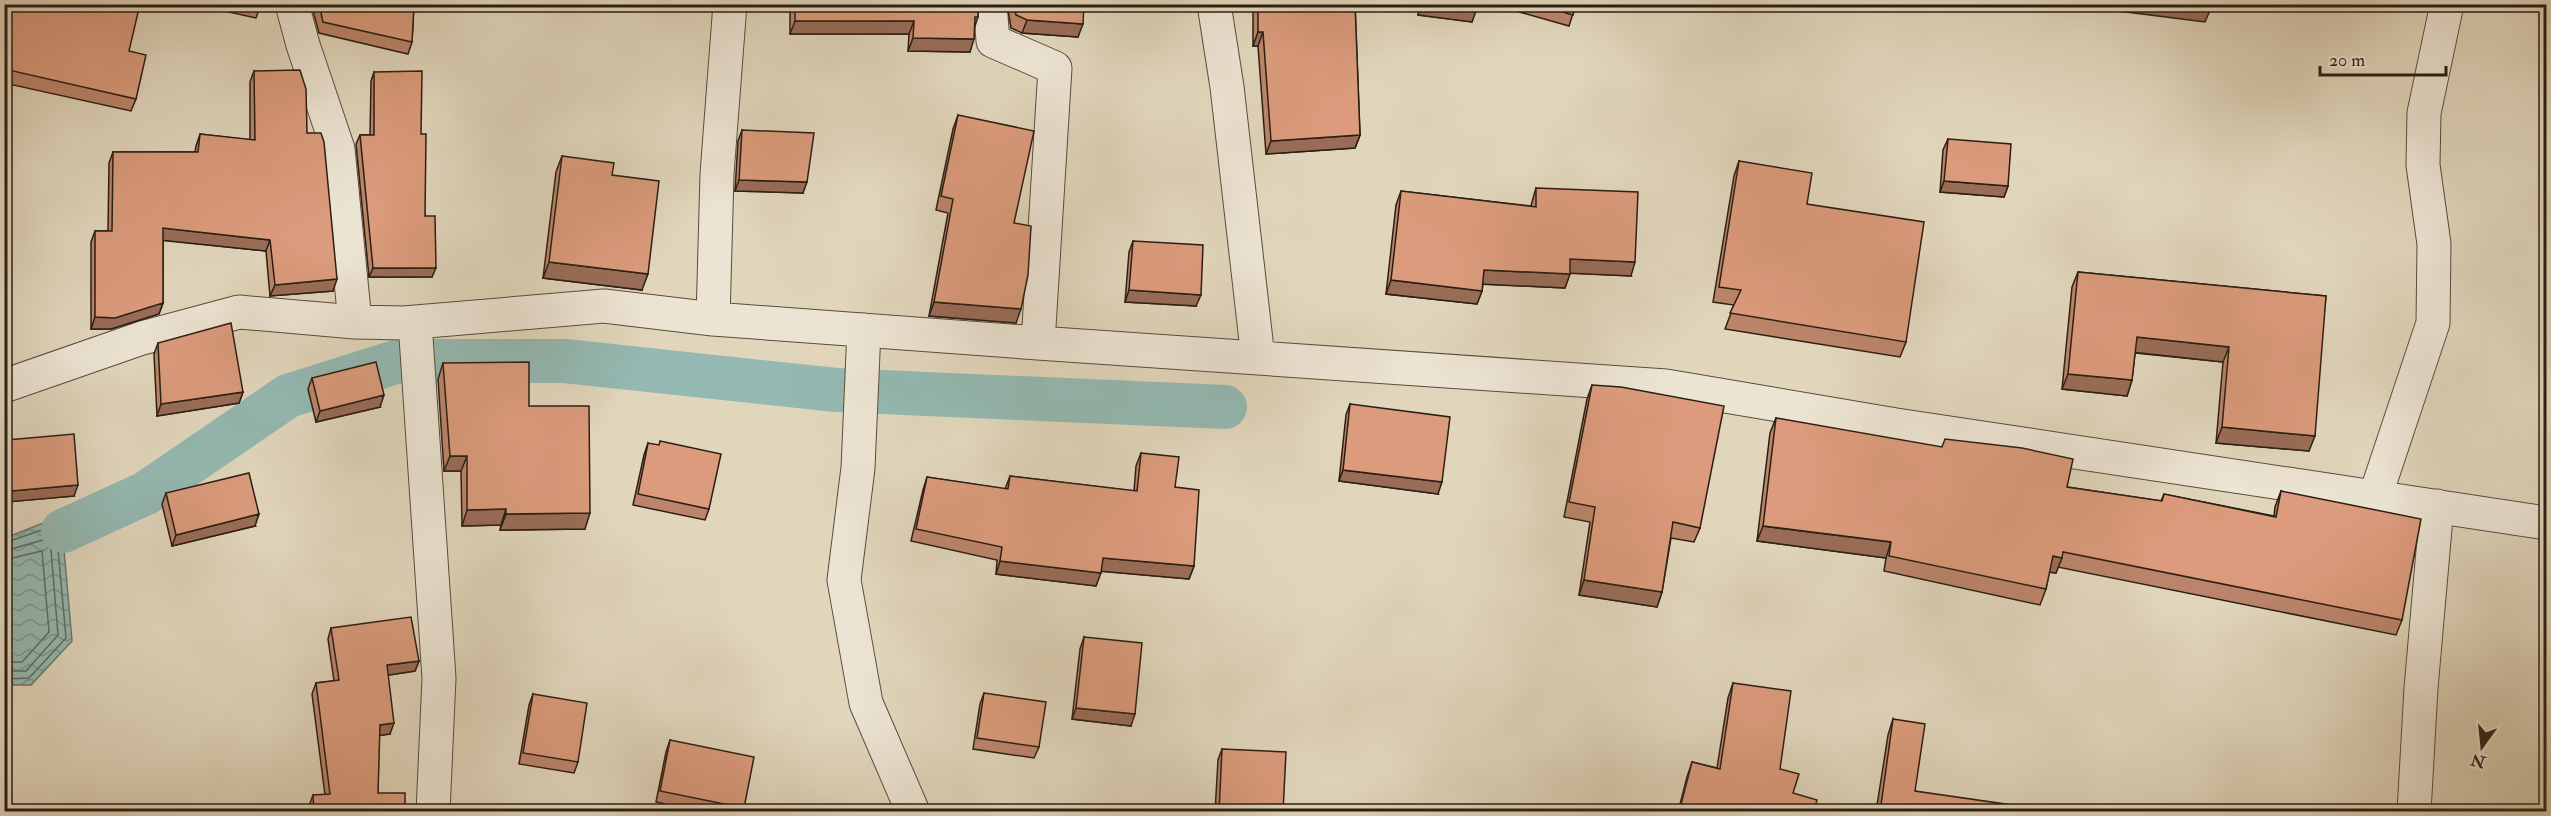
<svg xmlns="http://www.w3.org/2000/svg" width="2551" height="816" font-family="'IM FELL Double Pica',serif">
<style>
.water{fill:url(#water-waves);stroke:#6a7b72;stroke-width:1.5}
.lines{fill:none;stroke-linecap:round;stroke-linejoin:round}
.shore{stroke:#606c62;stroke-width:1.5}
.canal{stroke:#94b9b2;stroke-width:44}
.street-casing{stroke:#584c3d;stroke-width:35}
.street{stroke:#ece4d3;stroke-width:33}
.wall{fill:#bc856b;stroke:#2b1e13;stroke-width:1.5}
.shaded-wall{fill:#996c57;stroke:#2b1e13;stroke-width:1.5}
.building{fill:#db9b7c;stroke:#2b1e13;stroke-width:1.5}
</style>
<defs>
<pattern id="water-waves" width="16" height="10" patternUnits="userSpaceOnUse" patternTransform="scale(1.5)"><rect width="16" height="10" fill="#94b9b2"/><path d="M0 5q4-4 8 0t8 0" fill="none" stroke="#799690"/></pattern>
</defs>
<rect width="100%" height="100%" fill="#e1d6bc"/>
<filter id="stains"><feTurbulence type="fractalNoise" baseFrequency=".00333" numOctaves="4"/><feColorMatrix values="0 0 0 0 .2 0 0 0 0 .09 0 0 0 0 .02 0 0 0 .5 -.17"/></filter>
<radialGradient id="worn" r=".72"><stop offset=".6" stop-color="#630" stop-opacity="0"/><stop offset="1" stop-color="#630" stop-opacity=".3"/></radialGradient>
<path class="water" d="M61 516 72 641 31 685H5V538Z"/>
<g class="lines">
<path class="shore" d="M4 543 53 526 56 527 66 638 29 678 4 679
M4 551 50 538 58 635 26 671H4
M4 560 42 551 49 632 22 662H4"/>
<path class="canal" d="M63 531 146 493 288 396 399 361H565L836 390 1225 407"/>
<defs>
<path id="street" d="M292 4 303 45 338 149 355 322 404 323 604 306 713 319 1038 343 1666 386 1896 425 2546 523
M990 4 993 41 1055 68 1038 343
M1214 4 1227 87 1258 358
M713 319 717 174 730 4
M415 322 439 678 433 812
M864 330 858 468 844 580 866 703 913 812
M4 386 142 338 239 312 355 322
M2375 497 2433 323 2434 244 2423 165 2424 113 2447 4
M2414 812 2421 688 2437 506"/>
</defs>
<use href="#street" class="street-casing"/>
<use href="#street" class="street"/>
</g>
<path class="wall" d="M4 4 129 51 136 99 131 111 4 83Z
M216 4H261L256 18 215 9Z
M313 4H414L412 42 408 54 319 33 312 7Z
M790 4H978V17L975 26 970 52 908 51 909 34H790Z
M1007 4H1084L1078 37 1022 33 1011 28Z
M1253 4H1355L1360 135 1355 148 1266 154 1258 46H1253Z
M1420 4H1477L1472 22 1418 15Z
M1491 4H1576L1569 26Z
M254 71 307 133 333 291 270 296 266 251 163 240V303L159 314 111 329H91V242L95 231H108L109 163 113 152H195L196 146 200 134 250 140V82Z
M374 72 421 134 425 216 432 277H369L356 144 360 135H370L371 81Z
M958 115 1014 223 1016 323 929 316 948 213 936 210 953 129Z
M742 130 803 193 735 191 738 141Z
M1948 139 2008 186 2004 197 1940 192 1943 150Z
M562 156 612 175 642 290 543 278 556 172Z
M1739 161 1807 204 1906 342 1900 357 1725 329 1734 305 1713 302 1734 176Z
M1536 188 1631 276 1570 273 1565 288 1483 284 1482 291 1477 304 1386 294 1396 205 1401 191 1531 206 1532 202Z
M1133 241 1196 306 1125 302 1129 252Z
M2078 272 2326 296 2309 451 2216 443 2223 362 2135 353 2132 380 2127 396 2062 389 2072 287Z
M158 343 243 392 239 403 157 416 154 354Z
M443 363 529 406 585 529 500 530 501 525 462 526 461 471H444L438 379Z
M312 378 380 407 316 422 308 389Z
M1592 385 1700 528 1694 542 1671 538 1662 592 1657 607 1579 595 1590 522 1564 517 1587 399Z
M1350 404 1438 494 1339 481 1346 415Z
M1776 418 2067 487 2161 501 2164 494 2274 516 2275 507 2281 491 2402 620 2396 635 2058 567 2056 573 2049 572 2046 589 2040 605 1884 571 1886 558 1757 541 1770 433Z
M7 440 74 496 7 502 4 473V446Z
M648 443 709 509 705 520 633 505 644 455Z
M1141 453 1175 487 1194 566 1189 579 1101 571 1096 586 996 574 997 560 911 541 923 490 927 477 1005 489 1010 476 1134 491 1136 466Z
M2547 477V500H2543Z
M166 493 255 526 172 546 162 504Z
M331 628 419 661 415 671 388 675 390 734 379 735 378 793 405 812H310L309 806 313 795H325L312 694 316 683 334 681 328 639Z
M1084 637 1131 726 1072 719 1080 649Z
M1733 683 1793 793 1814 812H1678L1687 777 1692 762 1717 768 1728 698Z
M984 693 1039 747 1034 758 973 749 980 704Z
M533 694 578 762 574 773 519 764 529 705Z
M1893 719 1915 791 2018 812H1876L1888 735Z
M670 740 744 808 742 812H702L656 802 666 752Z
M1222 749 1283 812H1215L1218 760Z"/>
<path class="shaded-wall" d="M1422 4H1431L1476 11 1472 22 1418 15Z
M2113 4H2187L2211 8 2205 22 2111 10Z
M1027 20 1083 24 1078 37 1022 33Z
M795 21H914L909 34H790Z
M1258 32H1263L1258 46H1253Z
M913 38 974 39 970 52 908 51Z
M1360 135 1355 148 1266 154 1271 141Z
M739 180 807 182 803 193 735 191Z
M1944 181 2008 186 2004 197 1940 192Z
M163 228 270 240 266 251 159 240Z
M1570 259 1635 262 1631 276 1565 273Z
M549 262 648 274 642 290 543 278Z
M373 268H436L432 277H369Z
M1484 270 1570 274 1565 288 1479 284Z
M337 279 333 291 270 296 275 285Z
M1391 280 1482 291 1477 304 1386 294Z
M1129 290 1201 295 1196 306 1125 302Z
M934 302 1021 309 1016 323 929 316Z
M163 303 159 314 111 329H91L95 317Z
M2137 337 2229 347 2223 362 2131 352Z
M2068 374 2132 380 2127 396 2062 389Z
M243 392 239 403 157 416 161 404Z
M384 395 380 407 316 422 320 411Z
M2222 427 2315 436 2309 451 2216 443Z
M450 456H467L461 471H444Z
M1343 470 1442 482 1438 494 1339 481Z
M78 485 74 496 7 502 11 491Z
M506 509 501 525 462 526 467 510Z
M590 513 585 529 500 530 506 514Z
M259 514 255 526 172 546 176 535Z
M1763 526 1891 542 1886 558 1757 541Z
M2053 556 2062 558 2056 573 2047 572Z
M1103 558 1194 566 1189 579 1098 571Z
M1000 561 1101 573 1096 586 996 574Z
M1584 580 1662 592 1657 607 1579 595Z
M419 661 415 671 383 676 387 665Z
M1076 708 1135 714 1131 726 1072 719Z
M394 723 390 734 376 736 380 725Z"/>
<path class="building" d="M4 4H140L129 51 146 55 136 99 4 69Z
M250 4H261L260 7Z
M319 4H414L412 42 323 22Z
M795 4H978V17H975L974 39 913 38 914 21H795Z
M1014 4H1084L1083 24 1027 20 1016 15Z
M1258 4H1355L1360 135 1271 141 1263 32H1258Z
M1431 4H1477L1476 11Z
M1536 4H1576L1573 15Z
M2187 4H2211V8Z
M300 70 306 89 307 133H321L324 142 337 279 275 285 270 240 163 228V303L115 318 95 317V231H112L113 152H198L200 134 255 140 254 71Z
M422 71 421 134H426L425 216H435L436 268H373L360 135H374V72Z
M958 115 1034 131 1014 223 1031 226 1028 275 1021 309 934 302 953 199 941 196Z
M742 130 814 133 807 182 739 180Z
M1948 139 2011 144 2008 186 1944 181Z
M562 156 614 163 612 175 659 181 648 274 549 262Z
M1739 161 1812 173 1807 204 1924 222 1906 342 1730 313 1741 290 1719 287Z
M1536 188 1638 192 1635 262 1570 259V274L1484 270 1482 291 1391 280 1401 191 1536 207Z
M1133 241 1203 245 1201 295 1129 290Z
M2078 272 2326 296 2315 436 2222 427 2229 347 2137 337 2132 380 2068 374Z
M231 323 243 392 161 404 158 343Z
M376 362 384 395 320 411 312 378Z
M529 362V406H589L590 513 506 514V509L467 510V456H450L443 363Z
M1592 385 1621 387 1724 406 1700 528 1673 522 1662 592 1584 580 1595 507 1569 502Z
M1350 404 1450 417 1442 482 1343 470Z
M1776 418 1942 447 1945 439 2022 448 2073 459 2067 487 2162 501 2164 494 2276 517 2281 491 2421 519 2402 620 2063 552 2062 558 2053 556 2046 589 1889 556 1891 542 1763 526Z
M74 434 78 485 11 491 7 440Z
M660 441 721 454 709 509 638 494 648 443 659 445Z
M1141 453 1179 457 1175 487 1199 490 1194 566 1103 558 1101 573 1000 561 1002 547 916 529 927 477 1008 489 1010 476 1137 491Z
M249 473 259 514 176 535 166 493Z
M411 617 419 661 387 665 394 723 380 725 378 793H405V812H314L313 795 330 794 316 683 339 680 331 628Z
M1084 637 1142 643 1135 714 1076 708Z
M1733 683 1791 691 1780 769 1799 774 1793 793 1817 800 1814 812H1679L1692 762 1720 769Z
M984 693 1046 702 1039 747 977 738Z
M533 694 587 703 578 762 523 753Z
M1893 719 1925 724 1915 791 2019 806 2018 812H1880Z
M670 740 754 757 744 808 660 791Z
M1222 749 1286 752 1283 812H1219Z
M1013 806 1038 812H1011Z
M958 809 975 812H957Z"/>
<rect width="2551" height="816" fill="none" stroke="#e1d6bc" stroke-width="24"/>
<rect x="6" y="6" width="2539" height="804" fill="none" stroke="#2b1e13" stroke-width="3"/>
<rect x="12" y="12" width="2527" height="792" fill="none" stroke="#2b1e13" stroke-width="1.5"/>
<g transform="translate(2482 747) rotate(195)" stroke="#ece4d3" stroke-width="4.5" paint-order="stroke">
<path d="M0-4.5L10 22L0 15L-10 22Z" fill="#2b1e13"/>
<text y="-9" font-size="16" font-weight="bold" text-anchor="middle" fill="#2b1e13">N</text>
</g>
<path d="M2320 66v9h126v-9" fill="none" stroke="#2b1e13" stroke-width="3"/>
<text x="2329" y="66" font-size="18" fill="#2b1e13" stroke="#ece4d3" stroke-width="4.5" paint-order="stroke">20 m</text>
<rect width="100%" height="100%" filter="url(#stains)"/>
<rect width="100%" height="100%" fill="url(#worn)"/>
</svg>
